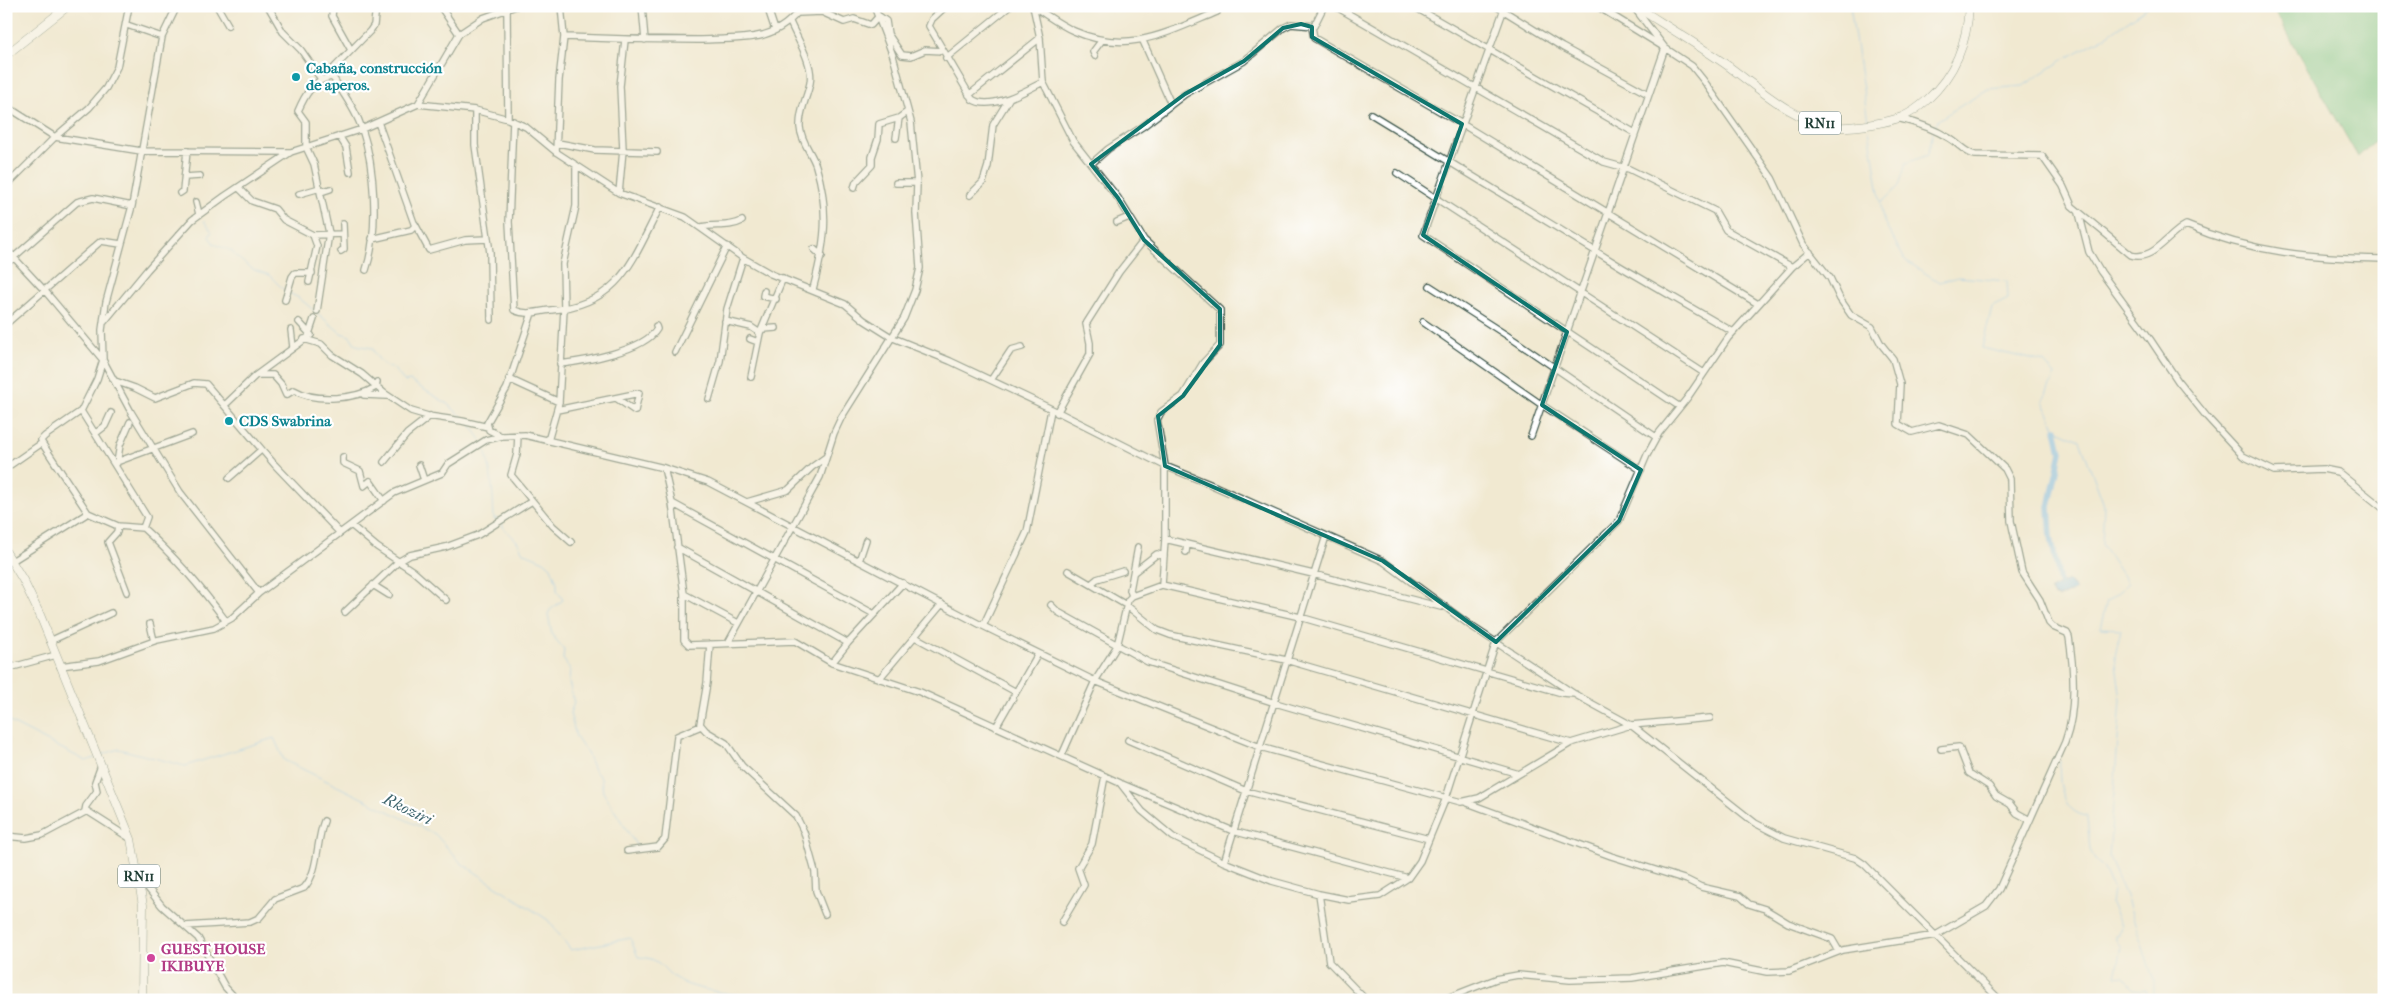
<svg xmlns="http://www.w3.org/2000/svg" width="2390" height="1006" font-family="'IM FELL French Canon',serif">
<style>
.green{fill:#74c88c;stroke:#4a8260}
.water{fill:#7bbdf0;stroke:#4d7d92}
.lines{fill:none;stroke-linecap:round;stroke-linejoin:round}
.stream{stroke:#7bbdf0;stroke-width:1}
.canal{stroke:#7bbdf0;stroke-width:5.5}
.minor-casing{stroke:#3e574c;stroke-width:8}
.major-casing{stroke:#3e574c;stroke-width:9}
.minor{stroke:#fff;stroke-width:5.5}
.major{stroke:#fff;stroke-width:8}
.marked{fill:none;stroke:#0f766e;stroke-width:4;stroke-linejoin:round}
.culture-dot{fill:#0f9aa8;stroke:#fff;stroke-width:2}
.hotel-dot{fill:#d1479c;stroke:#fff;stroke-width:2}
.labels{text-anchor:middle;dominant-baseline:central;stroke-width:4.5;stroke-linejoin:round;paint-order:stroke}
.shield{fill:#fff;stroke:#627771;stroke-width:1}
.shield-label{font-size:14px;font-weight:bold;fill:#1f3d34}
.culture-label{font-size:15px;font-weight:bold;fill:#0d838f;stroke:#fff;text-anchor:start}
.hotel-label{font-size:15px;font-weight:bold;fill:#b23c85;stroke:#fff;text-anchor:start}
.water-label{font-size:16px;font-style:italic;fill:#3b636c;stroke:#fff}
</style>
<rect width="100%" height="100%" fill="#fff"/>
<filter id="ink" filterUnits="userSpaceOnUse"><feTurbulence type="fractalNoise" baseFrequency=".02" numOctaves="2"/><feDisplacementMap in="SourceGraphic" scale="10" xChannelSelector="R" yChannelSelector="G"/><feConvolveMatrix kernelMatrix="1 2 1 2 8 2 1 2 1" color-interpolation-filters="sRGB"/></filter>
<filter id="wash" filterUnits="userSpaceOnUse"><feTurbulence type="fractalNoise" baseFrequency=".0096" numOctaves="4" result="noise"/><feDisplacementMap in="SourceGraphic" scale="20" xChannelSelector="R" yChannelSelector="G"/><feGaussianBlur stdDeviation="1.12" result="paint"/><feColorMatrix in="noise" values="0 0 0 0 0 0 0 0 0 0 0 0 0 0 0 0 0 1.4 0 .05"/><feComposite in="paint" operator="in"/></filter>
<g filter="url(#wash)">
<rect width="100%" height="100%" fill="#f1e9d1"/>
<path class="green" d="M2272 6H2384V132L2358 157Z"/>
<path class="water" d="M2068 581 2076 590 2058 598 2054 596 2050 590Z"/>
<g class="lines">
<path class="stream" d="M1850 6 1868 121
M1934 128 1938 120 1988 89 2023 86 2061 61 2105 37 2149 6
M1869 129 1883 220 1905 260 1939 282 1958 277 2007 281 2008 299 1992 307 1982 348 2044 362 2055 375 2043 401 2056 429 2080 440 2104 505 2102 544 2128 584 2107 601 2100 628 2121 629 2115 656 2121 700 2109 858 2126 896 2154 981V1000
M1881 203 1899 186 1906 163 1928 155 1933 132
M204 221 212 232 209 236 214 244 232 251 235 256 254 270 269 275 285 291
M289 293 299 298 341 333 350 336 356 345 372 348C376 356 383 368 393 368L405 382 410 381 446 403 465 419
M471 425 481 440
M483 444C492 469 493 493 494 519H499
M502 521 503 527 517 541 523 552 544 561 551 567 557 583V590L563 600 550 610 548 614 552 635 564 649 563 659 570 669 569 682 574 703 570 713 576 737 588 755 594 770 601 778 603 792 638 848
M6 720 86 761 95 758
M101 755 119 749 185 766 274 738 284 760 435 834 461 863 548 920 571 950 630 938 638 957C664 958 661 971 680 981 699 992 750 996 773 1000
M2060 760C2058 781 2061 813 2087 816L2090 850 2095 860 2103 867 2113 890 2111 904 2121 925 2119 935 2116 936V940L2121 947 2115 976 2124 977 2134 989 2145 990 2148 1000"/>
<path class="canal" d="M2056 429 2061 452 2049 507 2051 537 2060 583"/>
</g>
</g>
<g filter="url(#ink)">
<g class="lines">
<defs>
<path id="minor" d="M217 6 228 25
M268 6 283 32 301 50 321 79
M333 6 332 16 351 50
M440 6 459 34
M642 6 645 40
M767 6 775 30
M946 6 932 19 929 26 972 99C990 112 1027 90 1043 82
M1033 6 1040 38 1043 82 1073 141 1118 198 1144 240 1220 310V345L1203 363 1183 396 1161 412 1157 420 1165 466V539L1162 585
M1335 6 1604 162 1629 169 1715 211 1726 230 1792 267
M1413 6 1635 133
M1496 6 1562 47 1648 94
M1505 6 1423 235 1680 407
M1034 7C1047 15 1060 25 1074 31 1128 55 1166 33 1217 12
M507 11 508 119
M798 13 822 12 844 22 854 19 871 25 879 16 886 21 888 34 902 55 911 56 925 50 943 51
M790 22C797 39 814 64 810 83 807 98 799 111 800 127 801 142 812 153 816 166 830 212 825 244 813 289
M127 25 162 37
M1312 27 1314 38 1462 124 1758 304
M564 37C609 39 653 40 698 40 719 39 743 40 763 35 781 30 792 20 803 6
M1143 41 1171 104
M1095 56 1093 52 1102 40
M946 58 1010 6
M331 77 332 70 370 31 374 25 376 6
M969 95 1040 38
M418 104 475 110 508 119 526 127 556 152 619 193 685 217 743 258 771 274 845 304 864 320 891 337 950 361 1058 412 1165 466 1212 485 1383 561 1471 626 1576 695 1631 725 1710 718
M6 106 55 137 141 151 291 152 362 129 418 104 459 34 483 18 516 6
M475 110V145L490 253 491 320
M1371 114 1623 268 1733 332
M1901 119C1918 123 1934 129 1949 138 1959 144 1964 152 1975 155L2042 156 2063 186 2072 206 2131 255C2153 262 2168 234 2186 225 2251 253 2314 258 2384 259
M513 121 509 222 514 310C527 316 538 311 551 310 620 304 632 261 660 207
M339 136 346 147 350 172
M896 138 899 118 907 112
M558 143 595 150 657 152
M556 152 559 80 564 37 561 6
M1091 164 1108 149 1142 127 1185 94 1244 61 1283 28 1291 24 1314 26 1324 6
M1397 173 1704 373
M185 177 200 176
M896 183H917
M6 186 55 137 89 108 106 88 117 67 129 6
M239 188 252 201 275 209 284 220 313 235 343 234
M854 188 856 182 872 165V157L878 139 879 124 899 118
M321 192 330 189
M180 193 183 191 187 151
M619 193 623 150 620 86 625 40
M299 194 320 188
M970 195 983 182 988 166 993 125 1009 99
M196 202 199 214
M2079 213 2089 252 2101 272 2150 339 2178 381 2207 417 2243 456 2274 471 2323 469 2338 472 2384 509
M1117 222 1129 217
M415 224 429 250 465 240 487 239
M701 227C715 224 729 228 742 221
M372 239 411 230 415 226 378 122
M6 249 45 291 103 360 131 412 180 492 259 593
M814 249 822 256
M341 251 344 249 343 224
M6 264 77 202 93 198 132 206
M309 282 317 246 313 235
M1430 286 1514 340 1656 437
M764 291 763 296 776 299
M285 300 292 277 295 273H312
M317 311 329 233 314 164 306 147V122L298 111C305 95 313 80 331 77L334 79C344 95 356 110 362 129 375 167 379 232 366 270
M725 321 751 327 760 333
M104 322 147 270 192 220 225 196 291 152
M299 322 311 335
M1423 322 1542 405 1641 470
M6 324 101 241 121 244
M763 329 776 328
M291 330 293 347
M304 339 321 344 332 355 362 374 384 393 411 411 428 416 462 421 488 427
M750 339 758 342
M675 352 727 246
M560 364C585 361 644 351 657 329L656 326
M257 375H273L281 384 286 395 294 390C316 403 356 399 376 387L377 382
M751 377 760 333 783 278
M509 379 559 402
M991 380 1011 350 1022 347
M115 381 135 388 155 398 194 383 206 384 275 465 340 533
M364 395 387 396
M709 399 720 361 727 309 743 258
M225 405 255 376 308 337 314 319
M557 410 639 393 635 411 616 398
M81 411 147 517 143 528C174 556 201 587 226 621
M1057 413 1090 354V343L1086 324 1119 272 1144 240
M96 433 105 426 111 413
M518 435 517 454 511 475 553 526 571 542
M501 436 489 430 487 423 507 388 532 313
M1531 436 1665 48 1597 6
M548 441 559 402 564 309 563 264 576 206V165
M343 457V463L360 471 364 486 370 481 384 501
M384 462 407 434 430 416
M114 463 192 434
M117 463 120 445 130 422
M419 465 424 480
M6 468 42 443 41 440 45 436 81 411 97 379 103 360 102 330 106 302 132 206 162 37 177 6
M664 468 672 503 684 594V640L689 645 795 641 832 663 920 692 1120 783 1142 811 1173 837 1224 862 1272 881 1319 894 1349 900 1380 896 1408 878 1420 861 1446 798 1496 642 1619 521 1647 455 1659 433 1688 397 1728 338 1792 267 1810 252
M229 478 261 450
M747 502 788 490 812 467 826 457
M672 503 874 614
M88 513 118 526 143 528
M351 525 377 547 413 571 446 600
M118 526 117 532 108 542 127 592
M1165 539 1313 574 1441 607
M677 547 848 643
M1186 552 1187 544
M859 561 866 540
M6 562 12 561 88 513 42 443
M1068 571 1126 605 1157 630 1170 635 1286 660 1571 743
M1134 572 1157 554 1164 556
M1091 584 1097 579 1123 571
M373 585 389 595
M684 594 738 623
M1132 596 1130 590 1138 547
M1051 605 1058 612 1148 662 1272 702 1519 774
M345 612 398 562 410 555 446 547 478 535 532 501
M150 624 154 641
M983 626 1027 532 1051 410
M915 637 1016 692
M50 641 111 613
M728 643 820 477 834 433 841 418 904 318 915 290 920 268 916 213 917 183 911 122 893 56 874 6
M710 644 707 683 700 724 706 731 726 743 742 766 796 816 804 832 815 872 816 891 825 914
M832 663 848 643 903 583
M60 666 99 661 157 640 214 628 232 618 259 593 394 493 442 473 448 464 486 440 502 436 525 435 664 468 708 482 983 626 1095 681 1260 747 1461 802 1479 798 1571 743 1631 725 1755 823 1784 838 1855 858 1864 864 2000 1000
M9 668 56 655
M879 679 942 604
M996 727 1038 654
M1128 740 1246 791 1429 839
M1941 749 1959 747 1969 773 1989 786 1996 796 2010 804 2017 813 2030 820
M1062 755 1095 681 1117 646 1128 600 1132 596 1162 585 1300 617 1562 693 1575 694
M1122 784 1233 831 1408 878
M1465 802 1611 856 1687 880 1701 887 1740 896 1749 904 1765 909 1788 923 1832 939 1839 951
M85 811 86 806 97 791 95 782 101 766
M6 836 26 838 42 835 87 811 131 839
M627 851 658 847 665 839 677 736 701 726
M1224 862 1326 536
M140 878 162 906 198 938 225 987 237 1000
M1319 894 1329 962 1366 1000
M1062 922 1084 885 1078 868 1092 844 1105 776
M185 926 250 922 259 918 275 899 304 888C319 872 316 841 324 821
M1442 1000 1496 979 1518 975 1570 980 1632 978 1723 963 1767 972 1789 971 1843 950 1936 935 1986 906 1999 889 2065 742C2077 710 2074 670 2069 637L2067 633 2053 627 2049 623 2040 600 2022 572 2011 521 2010 479 2005 469 1969 435 1939 425 1912 432 1898 424 1900 384 1893 359 1881 344 1872 327 1851 315 1840 299 1830 278 1803 244 1772 178 1704 81 1692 66 1665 48 1633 6"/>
<path id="major" d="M1635 6C1665 25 1695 43 1724 63 1758 87 1792 121 1835 127 1848 128 1861 126 1873 124 1897 120 1908 117 1927 100 1955 74 1967 44 1969 6
M6 55 68 6
M6 552 23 580 40 615 131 839 143 905 142 1000"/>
</defs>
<use href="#minor" class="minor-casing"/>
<use href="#major" class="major-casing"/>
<use href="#minor" class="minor"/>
<use href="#major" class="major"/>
</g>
</g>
<path d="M0 0H2390V1006H0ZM1301 24 1312 27V37L1462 124 1423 235 1567 332 1542 405 1641 470 1619 521 1496 642 1383 561 1165 466 1158 416 1183 396 1220 345V309L1144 240 1118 198 1091 164 1185 94 1244 61 1283 28Z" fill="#f1e9d1" fill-opacity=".55" fill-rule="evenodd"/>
<path class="marked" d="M1301 24 1312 27V37L1462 124 1423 235 1567 332 1542 405 1641 470 1619 521 1496 642 1383 561 1165 466 1158 416 1183 396 1220 345V309L1144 240 1118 198 1091 164 1185 94 1244 61 1283 28Z"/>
<g class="culture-dot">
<circle cx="296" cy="77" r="5"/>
<circle cx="229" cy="421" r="5"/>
</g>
<circle class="hotel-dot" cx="151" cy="958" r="5"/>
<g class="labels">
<g class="shield">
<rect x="1799" y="111.5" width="42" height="23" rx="4"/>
<rect x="118" y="864.5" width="42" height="23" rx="4"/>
</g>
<g class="shield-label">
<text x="1820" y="123">RN11</text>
<text x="139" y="876">RN11</text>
</g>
<g class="culture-label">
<text x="306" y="68">Cabaña, construcción<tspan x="306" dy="17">de aperos.</tspan></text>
<text x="239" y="421">CDS Swabrina</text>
</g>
<g class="hotel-label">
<text x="161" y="949">GUEST HOUSE<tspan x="161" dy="17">IKIBUYE</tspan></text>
</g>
<g class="water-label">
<text transform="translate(408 809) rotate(26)">Rkoziri</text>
</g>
</g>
<rect width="2390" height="1006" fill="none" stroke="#fff" stroke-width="25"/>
</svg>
